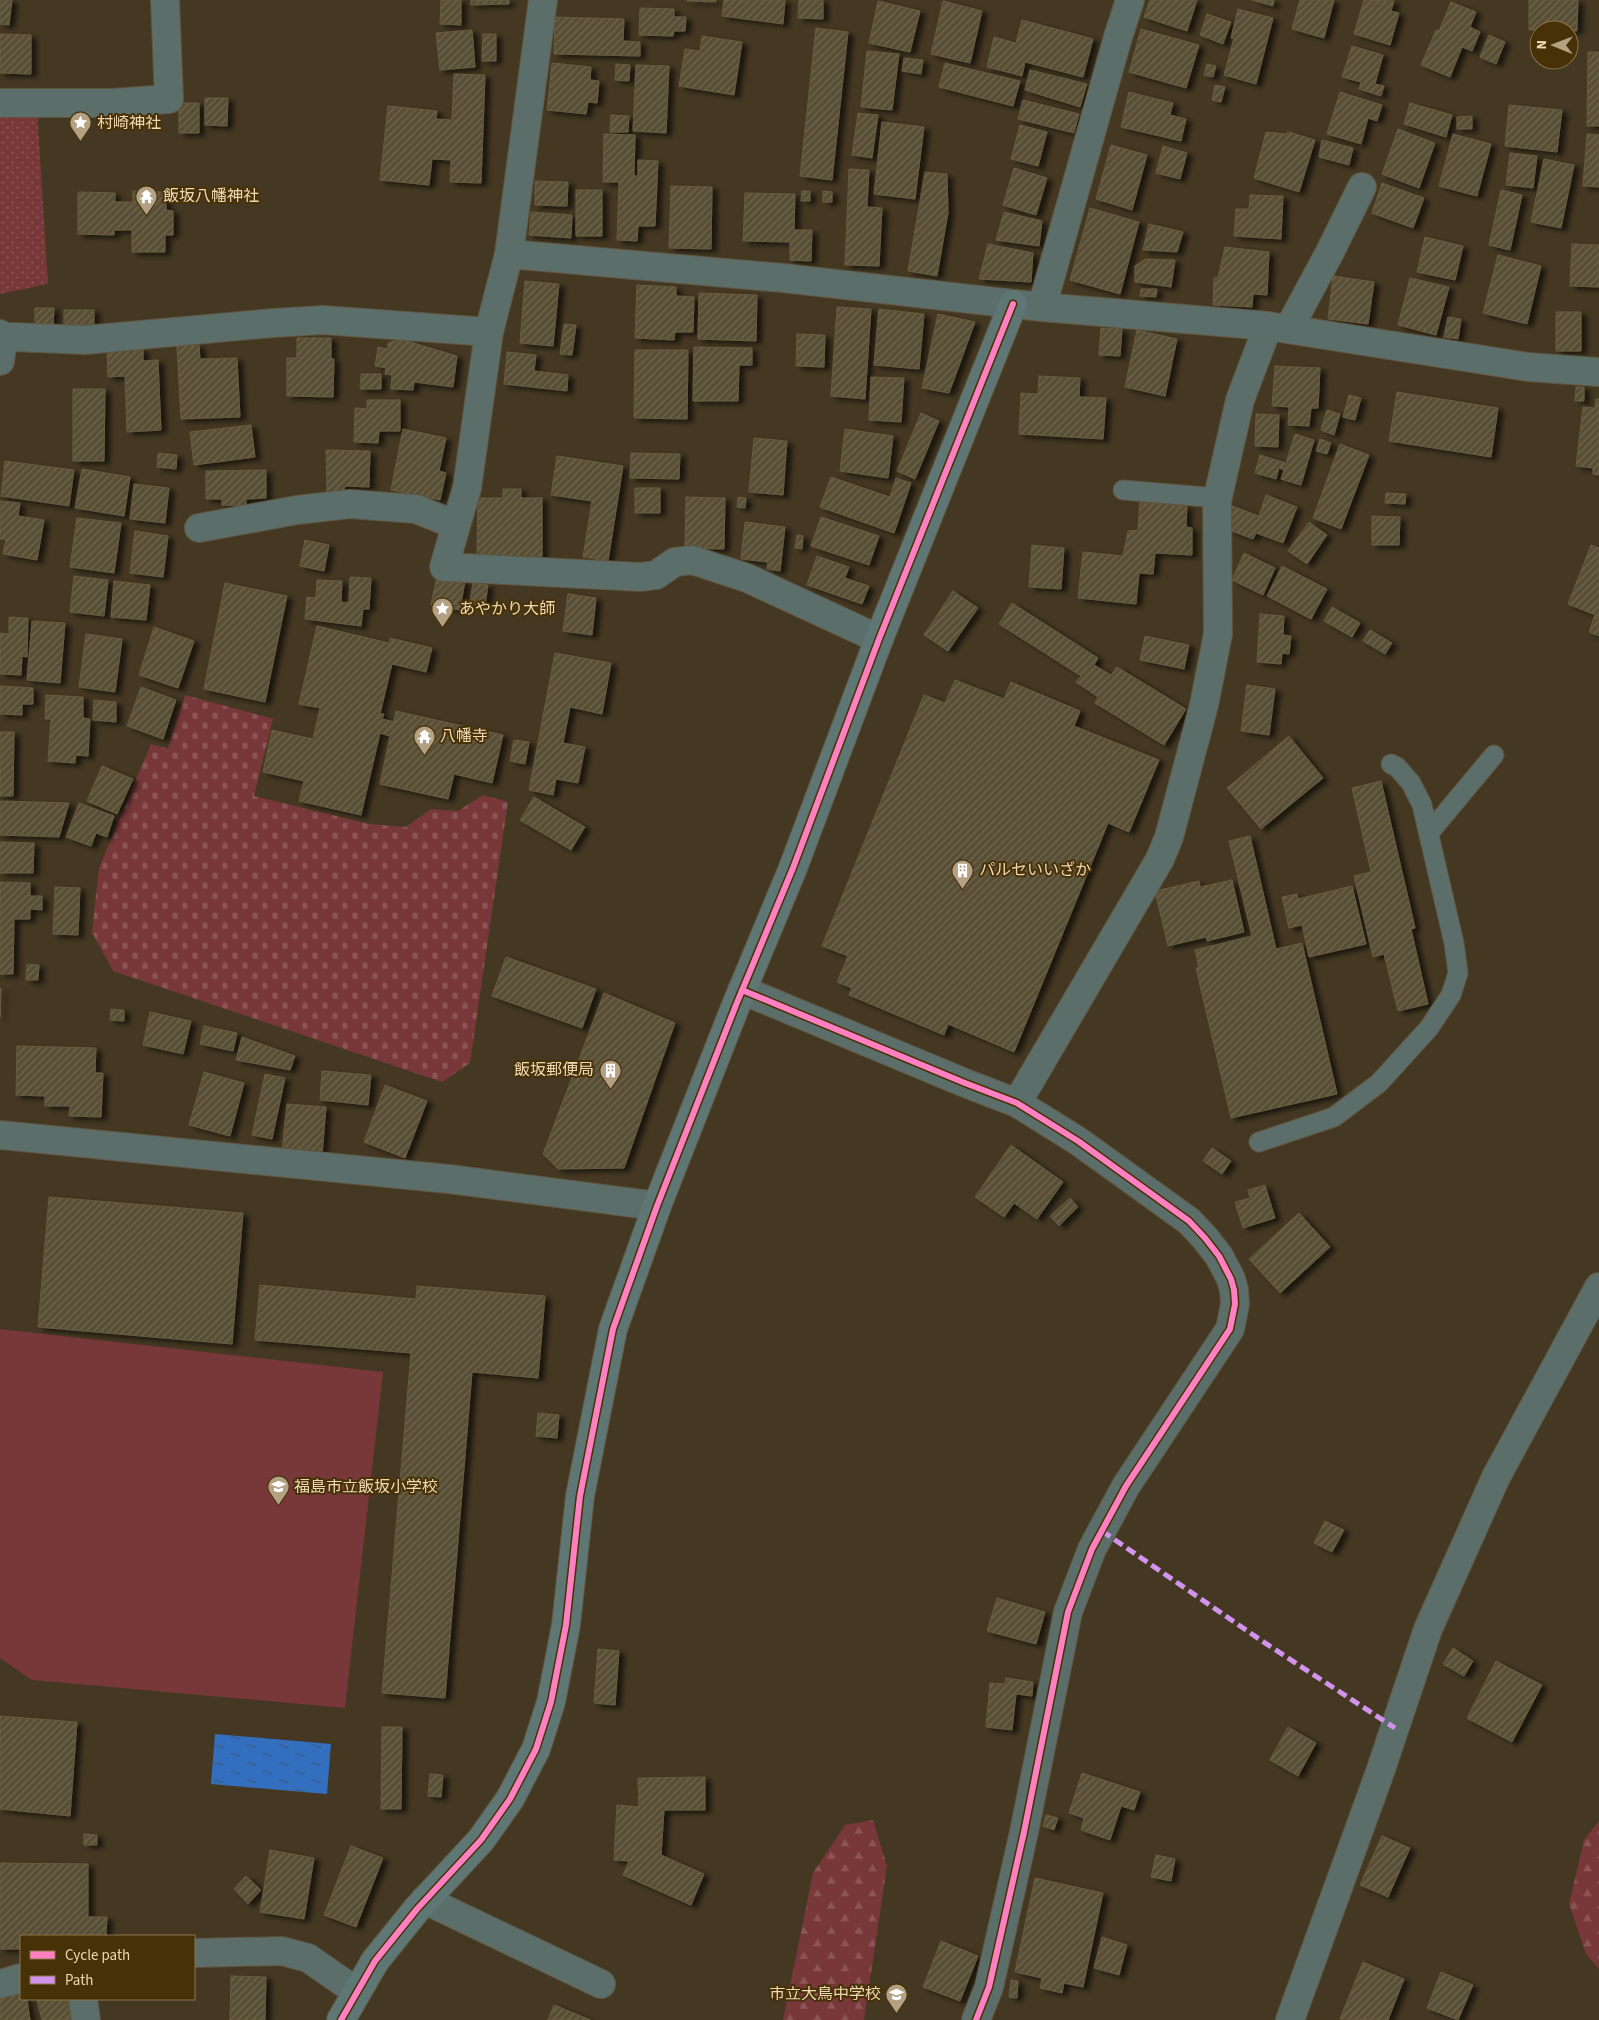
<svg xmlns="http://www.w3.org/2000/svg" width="1599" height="2020" font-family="'Source Sans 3','Noto Sans JP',sans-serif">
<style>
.forest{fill:url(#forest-firs)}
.cemetery{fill:url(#cemetery-stones)}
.park{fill:url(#park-dots)}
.pitch{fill:#78383a}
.water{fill:url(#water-ripples)}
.building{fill:url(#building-hatch);stroke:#665c40;filter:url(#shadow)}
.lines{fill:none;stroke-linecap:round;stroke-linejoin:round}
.lane-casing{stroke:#60543f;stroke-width:21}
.street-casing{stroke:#60543f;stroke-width:30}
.secondary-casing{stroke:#60543f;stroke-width:30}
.lane{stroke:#5b6e6a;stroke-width:19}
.street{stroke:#5b6e6a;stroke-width:28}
.secondary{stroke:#5e7674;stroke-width:28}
.quiet{stroke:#d193ec;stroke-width:5;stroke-dasharray:10 5;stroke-linecap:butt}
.cycleway-casing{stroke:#473107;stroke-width:9}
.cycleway{stroke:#ff80c0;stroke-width:6}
.labels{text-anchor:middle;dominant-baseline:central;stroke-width:4;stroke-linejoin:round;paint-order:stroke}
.poi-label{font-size:16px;fill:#f0d8b5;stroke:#473107;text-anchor:start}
</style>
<defs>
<pattern id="forest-firs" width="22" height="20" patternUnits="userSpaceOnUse" patternTransform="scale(1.25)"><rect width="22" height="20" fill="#78383a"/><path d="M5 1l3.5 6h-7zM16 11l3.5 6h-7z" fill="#8c5454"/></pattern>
<pattern id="cemetery-stones" width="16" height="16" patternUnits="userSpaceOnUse" patternTransform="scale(1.25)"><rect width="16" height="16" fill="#78383a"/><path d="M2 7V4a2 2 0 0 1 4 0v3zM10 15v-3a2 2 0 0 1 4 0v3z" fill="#8c5454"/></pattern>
<pattern id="park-dots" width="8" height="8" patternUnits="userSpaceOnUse" patternTransform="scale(1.25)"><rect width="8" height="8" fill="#78383a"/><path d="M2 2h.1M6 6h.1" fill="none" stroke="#8c5454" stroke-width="1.8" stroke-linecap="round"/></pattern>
<pattern id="water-ripples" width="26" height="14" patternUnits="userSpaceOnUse" patternTransform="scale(1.25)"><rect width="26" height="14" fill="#346fbf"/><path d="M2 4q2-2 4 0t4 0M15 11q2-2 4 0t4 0" fill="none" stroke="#3d5a81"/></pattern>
<pattern id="building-hatch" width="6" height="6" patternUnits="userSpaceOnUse" patternTransform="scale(1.25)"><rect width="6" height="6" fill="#584e34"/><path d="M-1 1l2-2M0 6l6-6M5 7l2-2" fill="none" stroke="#70674f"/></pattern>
<filter id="shadow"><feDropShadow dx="5.5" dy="3" stdDeviation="2.5" flood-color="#0009"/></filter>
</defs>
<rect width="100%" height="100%" fill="#443822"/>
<path class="forest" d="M873 1820 887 1866 864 2020H783L813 1873 845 1825Z
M1599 1821V1969L1586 1954 1569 1904 1584 1840Z"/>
<path class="cemetery" d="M185 695 273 719 254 796 369 824 406 827 431 809 458 811 483 795 508 802 470 1063 442 1082 113 971 92 932 99 868 151 744 168 749Z"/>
<path class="park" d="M37 108 48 284 0 294V109Z"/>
<path class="pitch" d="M0 1329 383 1372 345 1708 32 1680 0 1658Z"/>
<path class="water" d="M215 1734 331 1744 327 1794 211 1784Z"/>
<path class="building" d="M0 0H12L9 25 0 24Z
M441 0H461V25L440 24Z
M471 0H509V4L471 5Z
M687 0H716V2L687 1Z
M724 0H785L783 24 722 16Z
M799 0H823V19L798 18Z
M1150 0H1197L1187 31 1144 17Z
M1252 0H1274L1273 6Z
M1300 0H1334L1324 38 1292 29Z
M1364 0 1394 1 1391 11 1399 13 1390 45 1354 34Z
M1529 0H1578L1577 31 1529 30Z
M878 1 920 11 910 52 869 43Z
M943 1 982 11 970 63 931 54Z
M1451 2 1476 12 1470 27 1480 32 1472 51 1462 47 1450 77 1421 65 1436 30 1439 31Z
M640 8 674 9V17H686L685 31H674L673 36 639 35Z
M1238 9 1273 18 1256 84 1224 75 1234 38H1231Z
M1207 14 1231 22 1223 44 1200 35Z
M555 17 624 19 623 41 640 42V56L554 54Z
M1022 20 1093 39 1083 77 1025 62 1022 76 987 67 994 37 1016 43Z
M816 28 848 32 832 180 800 176Z
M1141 29 1199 45 1186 88 1129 72Z
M472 30 475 67 440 70 436 33Z
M0 34 31 35V74L0 73Z
M483 34H496V61H482Z
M1489 35 1505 42 1496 64 1480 57Z
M702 36 742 42 734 95 679 86 685 49 700 51Z
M1352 46 1383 55 1375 84 1384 86 1381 96 1359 89 1361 82 1342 77Z
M867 51 899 54 892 110 861 107Z
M1588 52H1599V126H1587Z
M904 58 923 60 921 74 902 71Z
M552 63 591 67 590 80 599 81 597 103 588 102 586 114 547 110Z
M945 63 1020 81 1013 106 939 87Z
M616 64 630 65 629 81 615 80Z
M1207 64 1216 66 1213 77 1204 75Z
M636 65 669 66 666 133 633 131Z
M1030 70 1087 84 1080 107 1025 90Z
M454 74 485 75 481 183 450 182 451 160 432 159 429 185 380 180 388 106 437 111 436 119 452 120Z
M1215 85 1225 87 1221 102 1212 100Z
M1129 92 1173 103 1170 115 1186 119 1181 141 1121 127Z
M1340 92 1382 105 1377 121 1368 118 1361 144 1327 134Z
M205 98H228L227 126 205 125Z
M1023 100 1079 114 1074 133 1018 119Z
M179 103H199V133H179Z
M1410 103 1452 115 1446 137 1404 124Z
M1509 105 1562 110 1557 152 1505 146Z
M858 113 878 115 872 158 852 155Z
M611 115 629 116 628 132H610Z
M1472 116V129H1457V117Z
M882 122 924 127 915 199 874 194Z
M1020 125 1047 132 1038 166 1011 159Z
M1398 129 1435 143 1419 188 1382 174Z
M1266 132 1285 134 1289 132 1315 140 1299 192 1254 178Z
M604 134 635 135 634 176H638V160L658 161 655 226H638L637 241 617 240 619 182H603Z
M1453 134 1491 144 1477 196 1439 186Z
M1587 134 1599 135V187L1583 186Z
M1322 140 1353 148 1349 165 1319 157Z
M1111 145 1147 155 1132 210 1096 199Z
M1163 146 1187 153 1180 179 1156 173Z
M1510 153 1537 156 1533 188 1506 185Z
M1544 159 1574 165 1561 228 1531 222Z
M1014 168 1047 178 1036 215 1003 205Z
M849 169 869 170 867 207 882 208 879 266 845 265Z
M925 172 947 174 948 213 937 276 908 271Z
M535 181 568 182 567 206 535 205Z
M1382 183 1424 198 1413 228 1372 213Z
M671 186 712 187 711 249 669 248Z
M576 190H602V236H576Z
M1501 190 1522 195 1510 250 1489 245Z
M133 191 166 192V210L173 211V235H165V252H132V230H114V235L78 234V192L115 193V202H133Z
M802 191H810V201H801Z
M823 191 832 192V202H823Z
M745 193 795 194 794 230H812L811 261 790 260V242L743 241Z
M1250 195 1283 196 1281 239 1234 236 1236 209H1249Z
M1090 208 1139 222 1120 294 1070 280Z
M531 212 572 215 571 238 529 235Z
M1004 212 1042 221 1039 246 996 240Z
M1149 224 1183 232 1177 252 1143 250Z
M1425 237 1463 246 1455 280 1417 272Z
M988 244 1033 253 1031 282 979 279Z
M1572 244 1599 245V287L1570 286Z
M1225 247 1269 252 1267 295 1253 294 1252 307 1213 305 1214 278H1218Z
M1498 255 1541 266 1527 324 1483 313Z
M1145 259 1175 260 1171 287 1135 282V266Z
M1333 276 1374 282 1368 324 1328 319Z
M1410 278 1449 287 1436 335 1398 325Z
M525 281 559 284 553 346 520 343Z
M637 285 676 287V296L694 297 693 332H675L674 340 635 338Z
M1141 289H1157L1156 297 1140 296Z
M699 293 757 295 756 341 698 339Z
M837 307 871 309 865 399 831 396Z
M35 308H54L53 327 35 326Z
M879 309 924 314 919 369 874 365Z
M64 310H94V325L64 324Z
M1556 312H1581V351H1556Z
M938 314 975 322 949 393 922 388Z
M1448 317 1461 319 1458 339 1444 337Z
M564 324 576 325 572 355 560 354Z
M1101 328 1122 329 1120 356 1099 355Z
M1137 330 1177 339 1165 396 1125 387Z
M797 334 825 335 824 367 796 366Z
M297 338H331V359H334L333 397 287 396V358H297Z
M400 339 457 356 453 387 414 382 413 390 391 389 392 375 385 374 386 368 375 366 378 347 388 349V343Z
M199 345 200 359 237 358 240 417 181 419 177 346Z
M694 347 752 348V365H739L738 401H693Z
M143 349V361L158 360 161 430 127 432 125 376 108 377 107 350Z
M635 350H688L687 419 634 418Z
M507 352 536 355 534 371 568 375 567 391 504 384Z
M1275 366 1320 368 1318 408H1311L1309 426 1288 425 1289 407 1272 406Z
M361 374H381V389H360Z
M1039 376 1080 378 1079 397 1106 398 1103 439 1019 434 1021 393 1038 394Z
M871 377 904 378 901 422 869 420Z
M1576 387H1584V401H1575Z
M73 389H105L104 461H73Z
M1397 392 1498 408 1491 457 1389 441Z
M1349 395 1361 398 1355 420 1343 417Z
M1596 399H1599V475L1593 474V468L1576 466 1583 407 1595 408Z
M367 400H400V431H379L378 443 354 442 355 408 367 409Z
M1327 410 1340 414 1334 435 1321 430Z
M921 413 939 421 915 479 897 471Z
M1256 414 1279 415 1278 447 1255 446Z
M251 425 255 457 194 465 190 432Z
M403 429 446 438 439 471 446 473 440 500 391 490Z
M845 429 893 436 888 478 840 471Z
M1295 434 1314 440 1301 485 1281 479 1284 470 1279 468 1276 479 1255 473 1260 455 1286 463Z
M754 438 787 441 783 495 749 492Z
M1320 439 1331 443 1327 454 1316 451Z
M1340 444 1369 455 1341 529 1313 518Z
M326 450 370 451 369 487 345 486 343 494H327Z
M158 453 177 455 176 469 157 467Z
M631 453 680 454 679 479 630 478Z
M557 456 623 466 608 561 583 557 592 501 551 495Z
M5 461 74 470 69 506 1 496Z
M82 469 130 477 124 516 75 508Z
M266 470V498L246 499V506L222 505V499H206V471Z
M831 477 890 497 896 478 911 483 894 533 820 507Z
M134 484 169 488 165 523 130 519Z
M635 488H660V513H635Z
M503 489H521V498H542V558L477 557 478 498H503Z
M1386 493 1406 494 1405 504 1385 503Z
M1266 495 1297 507 1283 543 1256 533 1253 539 1229 530 1232 506 1259 516Z
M686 497 725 498 724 549 685 548Z
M738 497 746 498 745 508 737 507Z
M0 501 20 503 18 516 44 520 37 560 3 554 6 539H0Z
M1140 501 1187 506 1186 527 1192 528V555L1155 553 1153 574 1139 573 1136 604 1078 598 1083 552 1123 556 1128 531 1138 530Z
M1372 516 1400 517 1399 545H1372Z
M821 517 879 536 869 565 811 546Z
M77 518 121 523 114 573 70 567Z
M745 522 785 527 780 571 767 569 768 562 741 559Z
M1309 522 1327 535 1307 564 1288 551Z
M135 531 168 536 163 577 130 573Z
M797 535 803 536 802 549 795 548Z
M305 540 329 545 324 571 300 566Z
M1032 545 1064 548 1061 589 1029 587Z
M1591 545 1599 548V636L1589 632 1595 615 1568 604Z
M1244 553 1275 568 1263 595 1232 580Z
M817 556 849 567 845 578 869 586 862 604 807 585Z
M1282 566 1327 589 1311 619 1267 596Z
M74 576 108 580 104 616 70 612Z
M437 576 465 581 460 610 431 605Z
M350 577 371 578 369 609H363L361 626 305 619 307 597 316 598 317 580 342 581 341 602 349 603Z
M114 581 150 585 146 620 111 617Z
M225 583 287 596 265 702 204 689Z
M473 583 488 585 485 606 470 603Z
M953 591 978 608 948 651 924 635Z
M568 594 596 598 592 635 563 631Z
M1012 603 1098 658 1094 665 1111 675 1117 667 1186 709 1164 745 1095 703 1098 697 1076 682 1081 676 999 624Z
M1332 607 1360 623 1352 637 1324 621Z
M1260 614 1284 616 1283 635 1291 636 1289 654 1282 653 1281 664 1257 662Z
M9 617 28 618 27 657 22 656 21 675 0 674V633L9 634Z
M32 621 65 623 60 683 27 680Z
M317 626 389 643 390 638 432 648 426 672 392 664 380 714H384L382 719 394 722 396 711 503 735 492 783 454 774 448 799 380 784 390 736 380 733 361 815 299 801 304 781 263 772 272 730 313 739 320 708 299 704Z
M154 627 194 641 178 688 139 675Z
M1370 630 1392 643 1385 654 1363 641Z
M86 634 122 639 115 692 79 687Z
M1145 636 1189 645 1184 669 1140 660Z
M555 653 611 663 602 714 570 707 563 743 585 747 578 783 556 779 553 795 529 790Z
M955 680 1004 699 1011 682 1080 711 1074 726 1159 760 1129 832 1108 823 1014 1052 948 1024 944 1035 849 995 852 988 837 982 848 956 822 946 924 695 945 703Z
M1247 685 1275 689 1269 735 1241 731Z
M0 686 33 688V704H22V715L0 714Z
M141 687 176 700 163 739 127 726Z
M46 695 83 697V718L90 719 88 756 76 755 75 763 48 761 51 719H45Z
M94 700 116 702V722L93 720Z
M0 732H14L13 796H0Z
M1289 736 1323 778 1261 829 1227 788Z
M514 740 529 742 525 764 510 761Z
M102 766 133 779 117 814 87 801Z
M1381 781 1415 928 1411 929 1428 1004 1398 1011 1384 954 1373 957 1354 876 1371 872 1352 788Z
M534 797 585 827 571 850 520 820Z
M0 801 69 803 59 837 0 835Z
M79 803 114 816 107 837 96 833 91 846 66 837Z
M1250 836 1276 949 1302 943 1337 1094 1231 1118 1196 968H1199L1195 950 1252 936 1229 841Z
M0 842 34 843 33 873H0Z
M1232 880 1244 932 1207 941 1206 937 1168 946 1155 891 1199 881 1200 887Z
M0 882 30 883V896H42V910L30 909V919H14L13 974H0Z
M1352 886 1366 944 1309 957 1302 925 1289 928 1282 897 1297 894 1298 899Z
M55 887 80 888 78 935 53 934Z
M506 957 596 989 582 1028 492 996Z
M27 964 39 965 38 980H26Z
M0 988H1L0 1018Z
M604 993 675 1023 624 1168 558 1169 543 1154Z
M111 1009 124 1010V1021L110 1020Z
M150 1012 191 1021 183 1054 143 1045Z
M204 1026 237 1033 233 1051 200 1044Z
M242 1037 295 1056 290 1070 236 1060Z
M17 1046 96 1048 95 1073H103L101 1117 69 1116 70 1106H45V1096L16 1095Z
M322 1071 371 1075 368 1105 320 1100Z
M204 1072 244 1083 230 1136 189 1125Z
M265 1074 285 1078 272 1139 252 1135Z
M385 1085 427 1101 405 1158 364 1142Z
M287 1104 326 1107 322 1155 282 1152Z
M1011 1145 1063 1182 1037 1219 1014 1203 1004 1217 975 1197Z
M1212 1148 1231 1161 1222 1174 1203 1161Z
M1265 1185 1275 1218 1243 1228 1235 1202 1250 1198 1248 1190Z
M49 1197 243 1213 232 1344 38 1327Z
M1070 1198 1078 1207 1059 1226 1050 1216Z
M1299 1213 1330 1247 1280 1293 1249 1259Z
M260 1285 416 1299 417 1286 545 1296 538 1378 472 1372 445 1698 382 1693 411 1353 255 1340Z
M538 1413 559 1415 557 1438 536 1436Z
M1325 1521 1344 1530 1332 1552 1314 1543Z
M997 1598 1045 1612 1036 1644 987 1631Z
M1453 1648 1473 1661 1464 1676 1443 1664Z
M598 1649 619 1651 615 1705 594 1703Z
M1496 1661 1542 1685 1512 1742 1467 1718Z
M1006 1678 1033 1682 1032 1696 1016 1694 1012 1730 986 1727 990 1683 1005 1684Z
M0 1716 77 1722 70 1816 0 1809Z
M382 1727H402L401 1809H381Z
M1288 1727 1316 1743 1298 1776 1270 1760Z
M1082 1773 1140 1792 1134 1810 1121 1806 1110 1840 1081 1830 1084 1818 1069 1813Z
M430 1774 443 1775 441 1797 428 1796Z
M705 1777V1810H664L661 1855 704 1874 691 1905 623 1875 629 1861 614 1860 617 1805 639 1807 638 1778Z
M1046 1815 1058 1818 1054 1830 1043 1826Z
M84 1834 97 1835V1845H84Z
M1382 1836 1410 1848 1388 1897 1360 1885Z
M351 1846 383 1858 356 1927 324 1915Z
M270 1850 314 1858 304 1919 260 1912Z
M1156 1855 1175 1859 1171 1881 1151 1877Z
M0 1863 88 1864V1917H107L106 1936H21V1949H0Z
M246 1876 261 1890 248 1904 234 1889Z
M1035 1878 1103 1893 1083 1987 1064 1983 1062 1993 1040 1988 1042 1978 1015 1972Z
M1102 1937 1127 1945 1119 1975 1094 1968Z
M941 1941 978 1956 960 2001 923 1987Z
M1363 1962 1404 1979 1388 2020 1340 2019Z
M1441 1972 1473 1985 1458 2020 1427 2008Z
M231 1976 266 1977 265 2020H230Z
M1011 1980 1018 1981 1017 1998 1009 1997Z
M21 1994V1999H27L30 2020H0V1997Z
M37 1999H67L72 2020H42Z
M554 2005 591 2020H548Z"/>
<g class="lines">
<defs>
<path id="lane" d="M1123 490 1218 498
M1429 833 1494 755
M1259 1142 1334 1117 1379 1083 1429 1028 1451 995 1458 973 1454 943 1422 805 1411 783 1397 767 1391 764"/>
<path id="street" d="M543 0 509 254 489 332 467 488 444 567 641 577 656 575 675 562 692 560 747 578 879 639
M0 103H113L169 99 165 0
M509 254 783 278 1042 307 1268 326 1528 367 1599 372
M1042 307 1118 37 1130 0
M1289 328 1330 252 1362 187
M0 334 3 338 0 361
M3 338 13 337 85 340 273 323 323 320 489 332
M199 528 297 510 350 504 416 509 456 525
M742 990 965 1083 1017 1103 1078 1141 1189 1221 1205 1238 1219 1256 1231 1279 1234 1290 1235 1304 1230 1329 1126 1486 1092 1549 1068 1612 1024 1832 989 1987 976 2020
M1017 1103 1160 859 1169 837 1204 705 1218 634 1217 501 1240 400 1268 326
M0 1135 449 1179 657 1206
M425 1900 601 1984
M194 1953 282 1951 308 1958 357 1992
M0 1984 21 1978
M83 1999 86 2020
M1290 2020 1380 1772 1428 1629 1496 1477 1599 1287"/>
<path id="secondary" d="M341 2020 375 1961 417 1909 481 1840 510 1799 536 1749 551 1702 566 1625 580 1496 613 1329 657 1206 736 1005 793 868 879 639 1013 304"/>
</defs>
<use href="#lane" class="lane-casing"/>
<use href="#street" class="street-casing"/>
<use href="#secondary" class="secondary-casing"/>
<use href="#lane" class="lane"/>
<use href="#street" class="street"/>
<use href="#secondary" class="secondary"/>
<path class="quiet" d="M1102 1531 1262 1641 1395 1728"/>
<defs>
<path id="cycleway" d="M742 990 965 1083 1017 1103 1078 1141 1189 1221 1205 1238 1219 1256 1231 1279 1234 1290 1235 1304 1230 1329 1126 1486 1092 1549 1068 1612 1024 1832 989 1987 976 2020
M341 2020 375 1961 417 1909 481 1840 510 1799 536 1749 551 1702 566 1625 580 1496 613 1329 657 1206 736 1005 793 868 879 639 1013 304"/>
</defs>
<use href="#cycleway" class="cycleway-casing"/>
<use href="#cycleway" class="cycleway"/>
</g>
<defs>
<symbol id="sight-pin" viewBox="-11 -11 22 30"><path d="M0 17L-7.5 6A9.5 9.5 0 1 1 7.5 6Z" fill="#b4a082" stroke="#473107"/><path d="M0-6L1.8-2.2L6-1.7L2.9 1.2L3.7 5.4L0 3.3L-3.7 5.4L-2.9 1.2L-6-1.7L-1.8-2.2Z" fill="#fff"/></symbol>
<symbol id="temple-pin" viewBox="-11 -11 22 30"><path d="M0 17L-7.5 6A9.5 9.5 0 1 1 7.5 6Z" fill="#b4a082" stroke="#473107"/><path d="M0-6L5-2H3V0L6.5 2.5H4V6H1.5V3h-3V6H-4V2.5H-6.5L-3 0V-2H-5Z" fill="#fff"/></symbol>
<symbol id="building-pin" viewBox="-11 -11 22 30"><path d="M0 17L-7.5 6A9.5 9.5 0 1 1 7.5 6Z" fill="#b4a082" stroke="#473107"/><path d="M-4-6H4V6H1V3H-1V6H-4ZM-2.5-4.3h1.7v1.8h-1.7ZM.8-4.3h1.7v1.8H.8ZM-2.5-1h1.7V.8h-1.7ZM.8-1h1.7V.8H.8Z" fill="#fff"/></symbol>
<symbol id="school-pin" viewBox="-11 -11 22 30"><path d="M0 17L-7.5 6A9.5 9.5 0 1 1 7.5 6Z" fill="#b4a082" stroke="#473107"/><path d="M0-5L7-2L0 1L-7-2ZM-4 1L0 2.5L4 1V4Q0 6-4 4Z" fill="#fff"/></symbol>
</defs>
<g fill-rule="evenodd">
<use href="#sight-pin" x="68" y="110" width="25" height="34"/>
<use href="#temple-pin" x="134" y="184" width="25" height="34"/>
<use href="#sight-pin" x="430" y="596" width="25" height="34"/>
<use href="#temple-pin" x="412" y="724" width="25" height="34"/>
<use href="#building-pin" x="950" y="858" width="25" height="34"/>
<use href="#building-pin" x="598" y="1058" width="25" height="34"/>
<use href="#school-pin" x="266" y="1474" width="25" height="34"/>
<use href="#school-pin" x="884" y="1982" width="25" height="34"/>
</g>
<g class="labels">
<g class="poi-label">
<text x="97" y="123">村崎神社</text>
<text x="163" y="196">飯坂八幡神社</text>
<text x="459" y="609">あやかり大師</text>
<text x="440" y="736">八幡寺</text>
<text x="979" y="870">パルセいいざか</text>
<text x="594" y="1070" text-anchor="end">飯坂郵便局</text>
<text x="294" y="1487">福島市立飯坂小学校</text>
<text x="881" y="1994" text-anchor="end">市立大鳥中学校</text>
</g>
</g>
<rect x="20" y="1935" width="175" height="65" fill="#473107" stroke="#8b744d"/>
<rect x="30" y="1951" width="25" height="8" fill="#ff80c0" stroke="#8b744d"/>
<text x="65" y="1960" font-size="15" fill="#f0d8b5">Cycle path</text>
<rect x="30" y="1976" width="25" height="8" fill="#d193ec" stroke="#8b744d"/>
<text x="65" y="1985" font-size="15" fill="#f0d8b5">Path</text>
<g transform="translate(1554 45) rotate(271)"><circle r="24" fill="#473107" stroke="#8b744d"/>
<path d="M0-4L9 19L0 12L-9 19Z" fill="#b4a082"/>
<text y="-8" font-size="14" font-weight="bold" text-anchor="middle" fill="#f0d8b5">N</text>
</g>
</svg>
